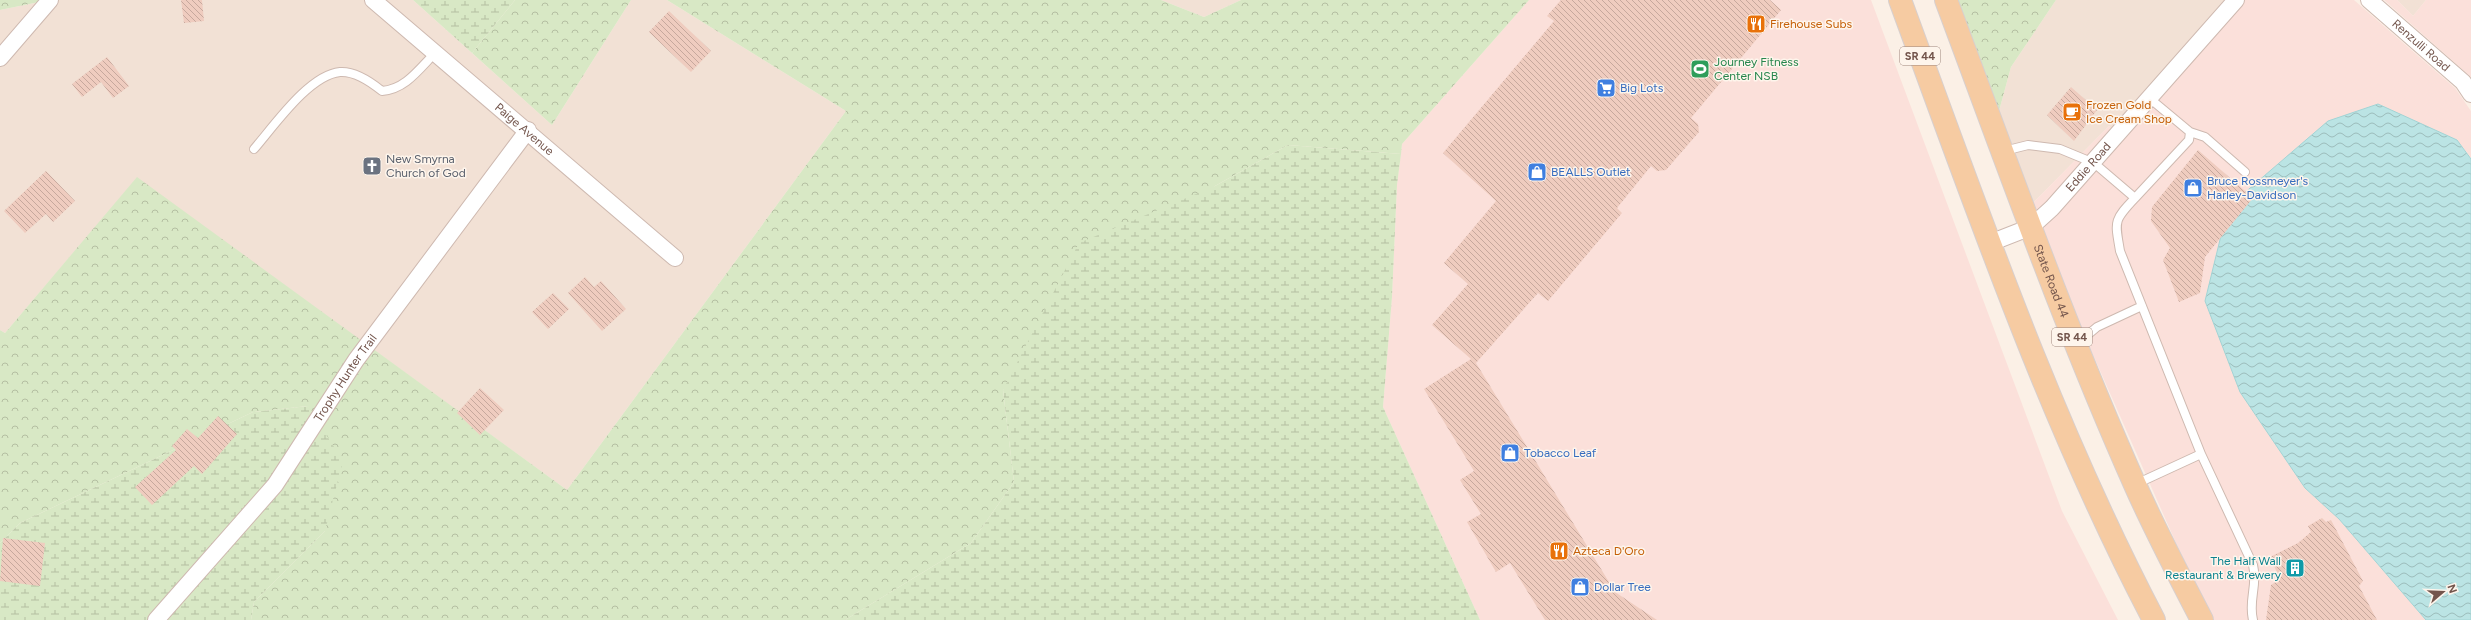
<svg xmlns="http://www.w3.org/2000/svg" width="2471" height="620" font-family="Figtree,sans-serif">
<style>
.residential{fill:#f2e1d5}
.commercial{fill:#fbe0da}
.forest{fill:url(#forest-crowns)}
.wetland{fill:url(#wetland-marsh)}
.water{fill:url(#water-waves);stroke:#a2d4d5}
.building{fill:url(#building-back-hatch)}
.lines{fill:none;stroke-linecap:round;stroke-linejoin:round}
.service-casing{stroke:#ceb9b0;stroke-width:10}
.minor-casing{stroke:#ceb9b0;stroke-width:18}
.primary-casing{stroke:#d8cfcd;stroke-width:24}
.service{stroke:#fff;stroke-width:8}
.minor{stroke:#fff;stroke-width:16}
.primary{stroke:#f6cba2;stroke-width:22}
.labels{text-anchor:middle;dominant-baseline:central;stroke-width:3;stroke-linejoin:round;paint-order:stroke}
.shield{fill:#fef5ec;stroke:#9d857c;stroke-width:1}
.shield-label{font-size:11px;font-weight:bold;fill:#73554c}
.food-label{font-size:12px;fill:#c56008;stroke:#fef5ec;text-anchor:start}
.street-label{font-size:12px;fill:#73554c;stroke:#fef5ec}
.leisure-label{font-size:12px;fill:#27864d;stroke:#fef5ec;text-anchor:start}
.shop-label{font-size:12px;fill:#366cbe;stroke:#fef5ec;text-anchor:start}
.worship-label{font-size:12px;fill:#5b616d;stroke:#fef5ec;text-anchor:start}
.culture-label{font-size:12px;fill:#0d838f;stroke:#fef5ec;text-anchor:end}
</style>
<defs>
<pattern id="forest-crowns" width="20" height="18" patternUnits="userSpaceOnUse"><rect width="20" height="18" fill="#d8e8c5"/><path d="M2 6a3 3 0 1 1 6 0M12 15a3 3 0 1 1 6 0" fill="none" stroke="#b4bfa2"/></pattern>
<pattern id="wetland-marsh" width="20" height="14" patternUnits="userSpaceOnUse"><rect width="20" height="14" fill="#d8e8c5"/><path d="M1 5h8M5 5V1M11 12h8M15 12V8" fill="none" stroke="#b4bfa2"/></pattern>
<pattern id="water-waves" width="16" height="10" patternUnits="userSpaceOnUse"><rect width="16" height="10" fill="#bbe4e4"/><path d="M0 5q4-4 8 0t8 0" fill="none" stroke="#9cbcbb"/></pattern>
<pattern id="building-back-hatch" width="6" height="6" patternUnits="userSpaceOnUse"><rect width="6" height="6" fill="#efccbf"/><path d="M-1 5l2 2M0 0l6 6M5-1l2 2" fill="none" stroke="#c6a89d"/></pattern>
</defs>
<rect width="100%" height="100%" fill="#fbf0e6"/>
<path class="residential" d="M49 0H413L552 125 631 0H667L846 111 567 490 137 178 5 333 0 330V10Z
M1161 0H1241L1204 17Z
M2056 0H2232L2112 130 2109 126 2033 203 1999 111 2011 67Z
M2397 0H2426L2413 16Z"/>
<path class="commercial" d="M1529 0H1871L2062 511 2118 620H1480L1383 407 1392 297 1397 185 1402 144Z
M2232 0H2354L2455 88 2471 111V158L2457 140 2262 179 2228 207 2278 446 2305 488 2339 519 2426 620H2214L2176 543 2068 298 2033 203 2109 126 2112 130Z
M2384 0H2397L2413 16 2426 0H2471V77Z"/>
<path class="forest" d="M0 0H49L0 10Z
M515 0H631L552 125 472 53Z
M667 0H1161L1204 17 1241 0H1529L1402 144 1401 154 1288 145 1215 186 1003 390 1014 482 971 543 845 620H251L254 602 325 531 308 406 253 412 20 523 0 543V330L5 333 137 177 567 490 846 111Z
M1958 0H2056L2011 67 1999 111Z"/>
<path class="wetland" d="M413 0H515L472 53Z
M1288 145 1401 154 1397 185 1392 297 1383 407 1480 620H845L971 543 1014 482 1003 390 1079 243 1215 186Z
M308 406 343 461 325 531 254 602 251 620H0V543L20 523 253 412Z"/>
<path class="water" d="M2378 104 2457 140 2471 159V620H2426L2339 519 2305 488 2240 392 2205 301 2228 207 2328 121Z"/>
<path class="building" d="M181 0H202L204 21 184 23Z
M1561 0H1770L1781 10 1691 118 1698 124 1699 132 1666 170 1657 171 1651 166 1617 208 1622 213 1548 301 1538 293 1476 363 1615 592 1657 620H1545L1510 563 1496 572 1467 522 1481 514 1460 480 1474 471 1424 389 1471 359 1432 325 1468 284 1444 263 1496 201 1443 153 1554 21 1547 16Z
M669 11 711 51 691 72 649 32Z
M107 57 129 86 113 98 101 82 82 97 72 84Z
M2071 87 2097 110 2074 141 2047 115Z
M2198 150 2253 198 2205 257 2200 293 2179 302 2163 260 2170 248 2151 221 2152 207Z
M46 171 75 201 53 222 46 214 25 233 4 211Z
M585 277 594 287 601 281 626 309 602 331 568 293Z
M553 293 569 309 548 329 532 312Z
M480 388 504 410 480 435 457 413Z
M218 416 237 434 202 474 194 466 152 505 135 487 176 450 172 446 187 429 198 438Z
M2322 518 2326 522 2331 520 2363 581 2359 586 2377 620H2266L2271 585 2280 579 2270 557 2298 543 2311 532 2308 526Z
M3 538 45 543 40 586 0 581Z"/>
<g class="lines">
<defs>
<path id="service" d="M2190 132 2205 137 2245 172
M254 149C274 126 309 75 340 72 355 71 371 82 382 91 406 89 419 69 436 52
M2004 151 2028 145 2060 149 2094 163 2135 198 2189 140 2190 132 2148 97
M2135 198C2113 221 2115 221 2120 251L2201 454 2136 484
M2078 343 2097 327 2142 306
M2201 454 2253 565C2258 585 2248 600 2253 620"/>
<g id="minor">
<path id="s1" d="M373 0 675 258"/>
<path id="s2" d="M2369 0 2463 82 2471 94"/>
<path d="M0 58 50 0"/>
<path id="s3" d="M1990 243 2031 227 2052 208 2236 0"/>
<path id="s4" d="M156 620 275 485 356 360 528 130"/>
</g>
<g id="primary">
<path d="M1900 0C1977 209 2050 422 2154 620"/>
<path id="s5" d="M1946 0C2007 163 2065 328 2136 487 2156 532 2179 576 2202 620"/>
</g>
</defs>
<use href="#service" class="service-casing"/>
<use href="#minor" class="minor-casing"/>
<use href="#primary" class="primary-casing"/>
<use href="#service" class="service"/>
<use href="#minor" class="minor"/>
<use href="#primary" class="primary"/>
</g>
<defs>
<symbol id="restaurant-square" viewBox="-11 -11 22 22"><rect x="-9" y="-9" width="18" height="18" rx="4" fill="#e8710a" stroke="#fef5ec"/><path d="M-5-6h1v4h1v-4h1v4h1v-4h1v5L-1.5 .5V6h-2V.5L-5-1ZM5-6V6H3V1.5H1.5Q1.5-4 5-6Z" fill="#fff"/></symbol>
<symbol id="stadium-square" viewBox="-11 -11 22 22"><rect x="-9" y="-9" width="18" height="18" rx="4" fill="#2e9e5b" stroke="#fef5ec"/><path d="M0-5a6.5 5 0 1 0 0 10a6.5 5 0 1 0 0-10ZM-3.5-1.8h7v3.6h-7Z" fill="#fff"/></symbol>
<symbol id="supermarket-square" viewBox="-11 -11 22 22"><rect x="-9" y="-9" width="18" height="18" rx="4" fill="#3f7fe0" stroke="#fef5ec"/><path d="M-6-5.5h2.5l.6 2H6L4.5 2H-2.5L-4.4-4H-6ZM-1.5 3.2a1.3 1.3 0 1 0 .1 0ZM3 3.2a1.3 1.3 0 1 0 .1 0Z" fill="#fff"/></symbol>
<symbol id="cafe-square" viewBox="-11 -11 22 22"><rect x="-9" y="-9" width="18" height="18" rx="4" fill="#e8710a" stroke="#fef5ec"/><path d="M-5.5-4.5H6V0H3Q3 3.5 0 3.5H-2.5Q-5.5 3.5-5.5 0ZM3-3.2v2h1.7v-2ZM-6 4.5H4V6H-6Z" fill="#fff"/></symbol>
<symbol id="church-square" viewBox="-11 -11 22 22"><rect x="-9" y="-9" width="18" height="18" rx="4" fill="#6b7280" stroke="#fef5ec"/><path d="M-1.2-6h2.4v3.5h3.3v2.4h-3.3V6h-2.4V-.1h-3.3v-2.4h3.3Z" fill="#fff"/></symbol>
<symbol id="shop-square" viewBox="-11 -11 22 22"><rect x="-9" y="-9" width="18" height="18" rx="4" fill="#3f7fe0" stroke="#fef5ec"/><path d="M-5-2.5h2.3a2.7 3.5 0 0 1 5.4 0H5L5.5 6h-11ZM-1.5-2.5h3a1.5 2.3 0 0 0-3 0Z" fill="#fff"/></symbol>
<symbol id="building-square" viewBox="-11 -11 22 22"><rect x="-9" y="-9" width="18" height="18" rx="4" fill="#0f9aa8" stroke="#fef5ec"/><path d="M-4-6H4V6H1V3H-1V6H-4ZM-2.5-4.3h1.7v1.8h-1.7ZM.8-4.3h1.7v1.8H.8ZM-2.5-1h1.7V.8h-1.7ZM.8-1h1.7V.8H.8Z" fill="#fff"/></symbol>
</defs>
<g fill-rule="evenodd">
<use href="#restaurant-square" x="1745" y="13" width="22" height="22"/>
<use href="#stadium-square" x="1689" y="58" width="22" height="22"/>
<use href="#supermarket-square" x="1595" y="77" width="22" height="22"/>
<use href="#cafe-square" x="2061" y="101" width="22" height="22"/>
<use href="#church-square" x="361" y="155" width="22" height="22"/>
<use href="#shop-square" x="1526" y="161" width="22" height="22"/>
<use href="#shop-square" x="2182" y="177" width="22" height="22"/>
<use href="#shop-square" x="1499" y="442" width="22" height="22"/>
<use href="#restaurant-square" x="1548" y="540" width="22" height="22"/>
<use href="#building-square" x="2284" y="557" width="22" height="22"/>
<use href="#shop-square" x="1569" y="576" width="22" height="22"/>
</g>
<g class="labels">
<g class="shield">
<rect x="1900" y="47" width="40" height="18" rx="3"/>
<rect x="2052" y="328" width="40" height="18" rx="3"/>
</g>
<g class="shield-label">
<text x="1920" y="56">SR 44</text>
<text x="2072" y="337">SR 44</text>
</g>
<g class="food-label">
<text x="1770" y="24">Firehouse Subs</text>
<text x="2086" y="105">Frozen Gold<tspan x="2086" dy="14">Ice Cream Shop</tspan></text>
<text x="1573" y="551">Azteca D'Oro</text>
</g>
<g class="street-label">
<text stroke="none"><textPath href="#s2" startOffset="69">Renzulli Road</textPath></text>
<text stroke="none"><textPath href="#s1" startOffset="199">Paige Avenue</textPath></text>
<text stroke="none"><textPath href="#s3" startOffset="127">Eddie Road</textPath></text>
<text stroke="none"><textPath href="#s5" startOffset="300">State Road 44</textPath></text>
<text stroke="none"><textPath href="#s4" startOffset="308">Trophy Hunter Trail</textPath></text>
</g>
<g class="leisure-label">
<text x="1714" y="62">Journey Fitness<tspan x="1714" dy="14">Center NSB</tspan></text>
</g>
<g class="shop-label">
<text x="1620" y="88">Big Lots</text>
<text x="1551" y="172">BEALLS Outlet</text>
<text x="2207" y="181">Bruce Rossmeyer's<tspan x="2207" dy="14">Harley-Davidson</tspan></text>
<text x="1524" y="453">Tobacco Leaf</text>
<text x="1594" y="587">Dollar Tree</text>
</g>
<g class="worship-label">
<text x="386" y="159">New Smyrna<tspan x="386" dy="14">Church of God</tspan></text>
</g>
<g class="culture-label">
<text x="2281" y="561">The Half Wall<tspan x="2281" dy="14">Restaurant &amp; Brewery</tspan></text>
</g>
</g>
<g transform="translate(2443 592) rotate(71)" stroke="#fef5ec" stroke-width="3" paint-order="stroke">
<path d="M0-3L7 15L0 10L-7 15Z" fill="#73554c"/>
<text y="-6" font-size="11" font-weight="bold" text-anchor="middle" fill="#73554c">N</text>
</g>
</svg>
